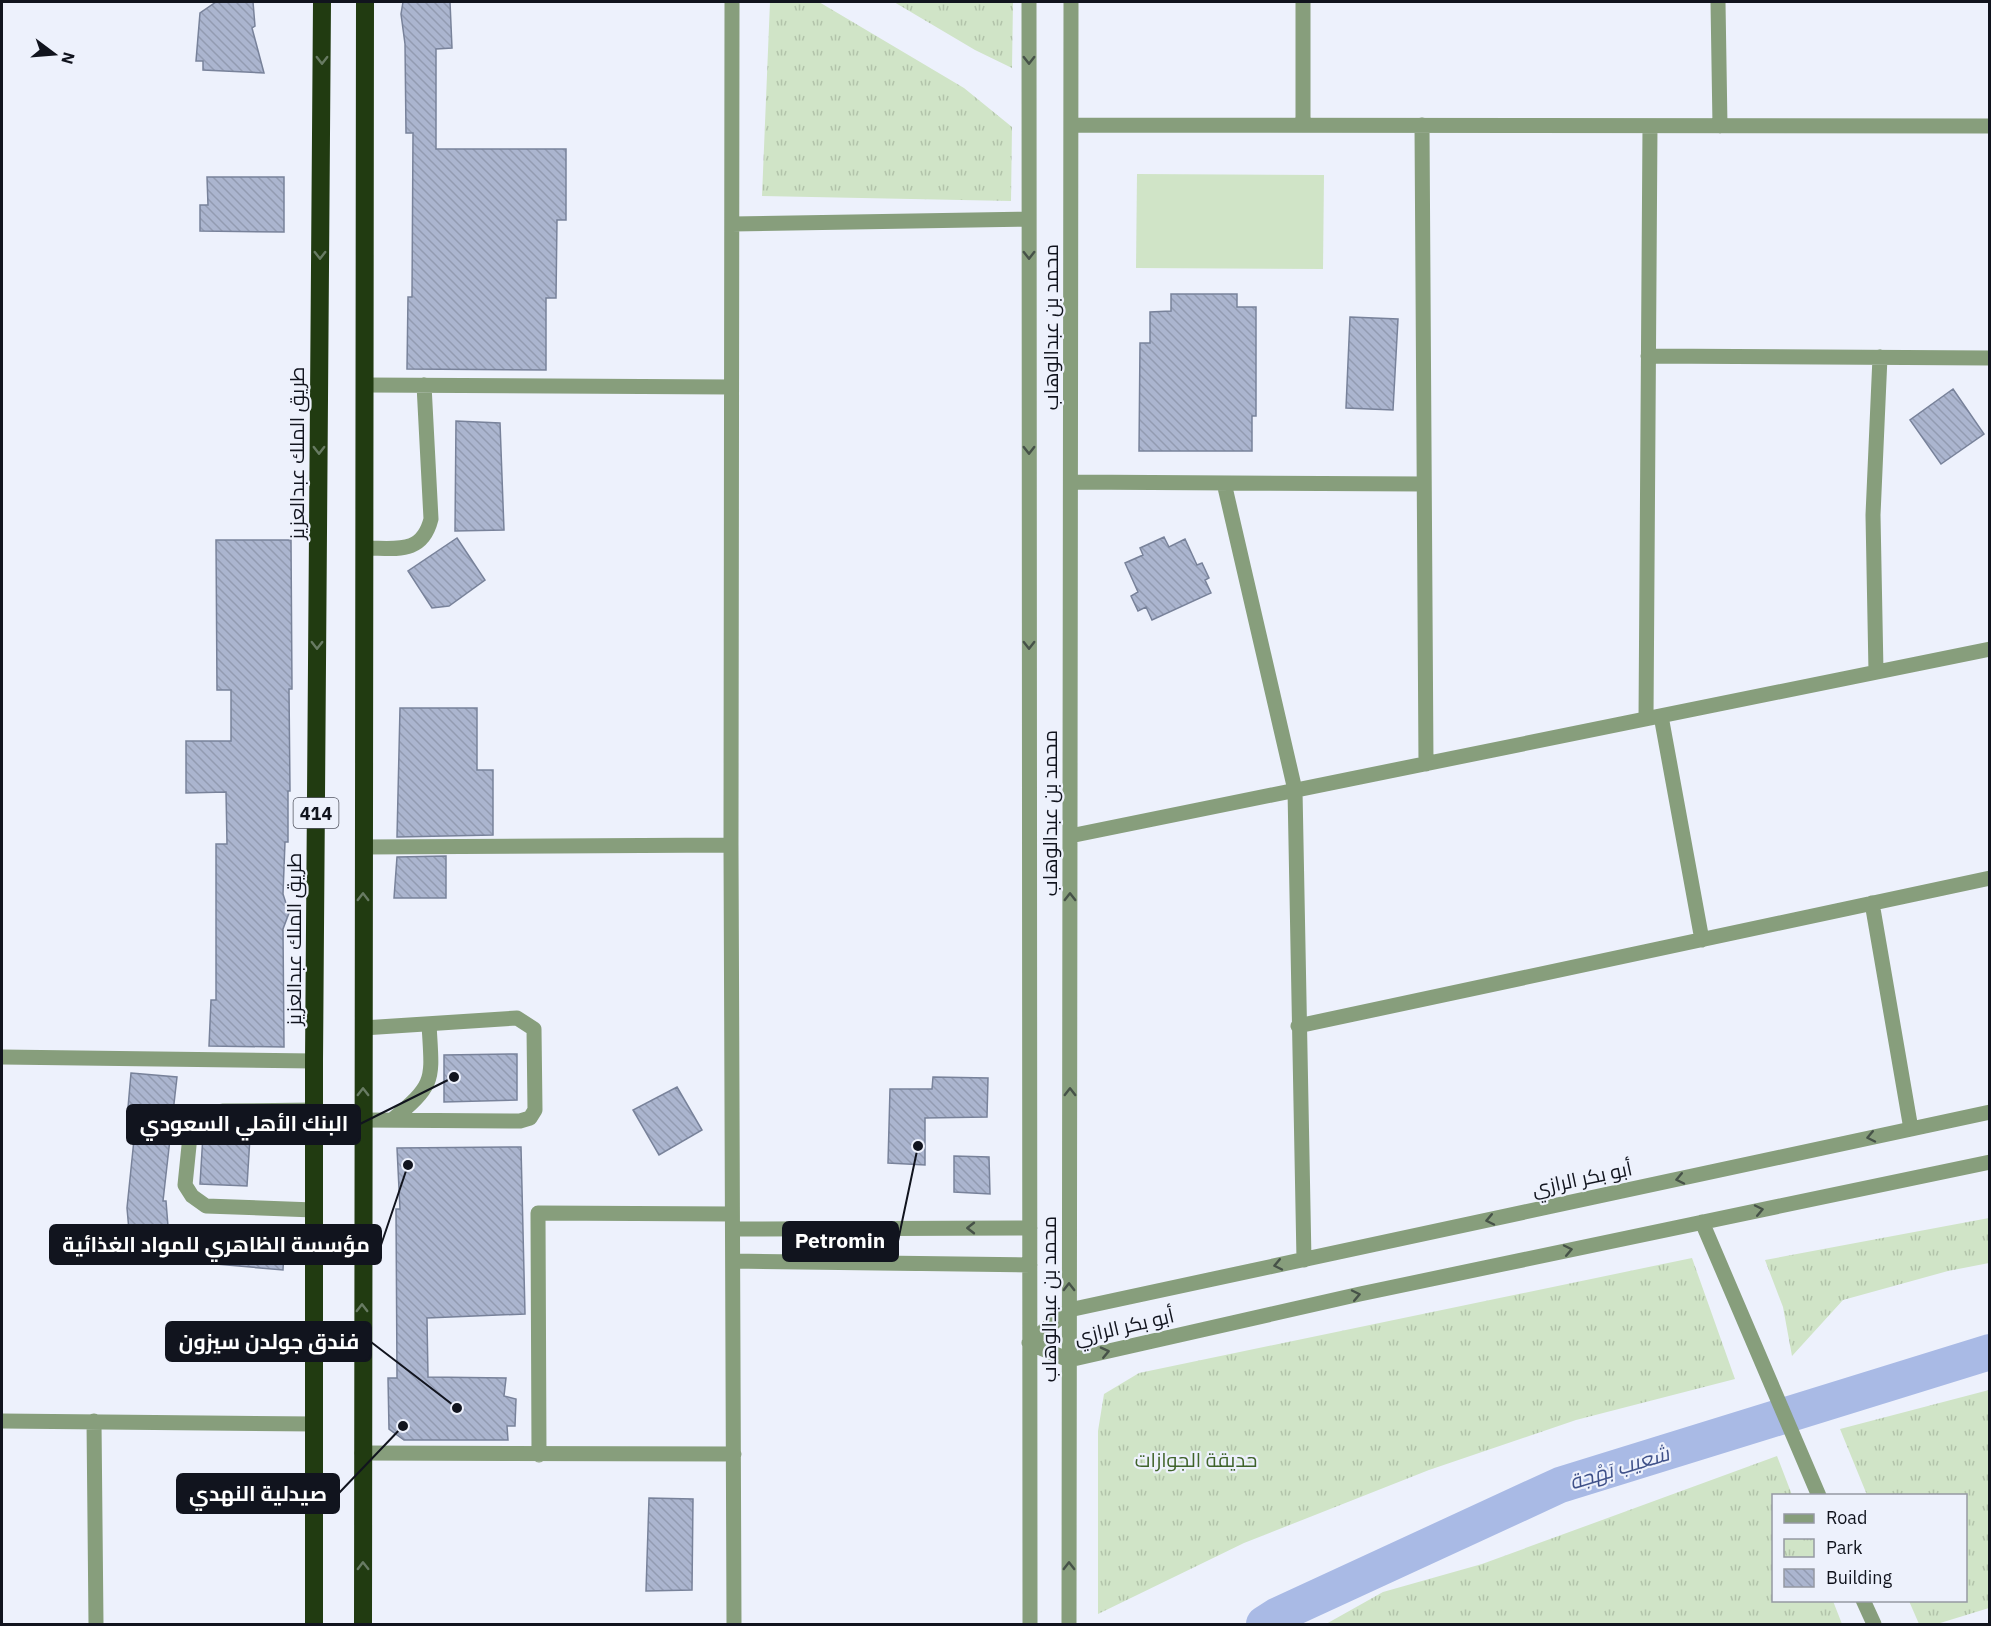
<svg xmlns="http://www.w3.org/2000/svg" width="1991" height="1626" font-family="'IBM Plex Sans',Cairo,sans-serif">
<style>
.grass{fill:#d0e4c7}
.park{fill:url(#park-tufts)}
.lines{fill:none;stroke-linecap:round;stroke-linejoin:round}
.river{stroke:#a9bae5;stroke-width:36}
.building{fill:url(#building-back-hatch);stroke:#78829a;stroke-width:1.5}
.minor{stroke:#879e7c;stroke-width:15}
.highway{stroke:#213b11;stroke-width:18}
.oneway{stroke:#687b63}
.oneway2{stroke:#465248}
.labels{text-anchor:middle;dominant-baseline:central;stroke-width:4.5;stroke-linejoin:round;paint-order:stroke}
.shield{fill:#edf1fc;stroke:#535661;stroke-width:1.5}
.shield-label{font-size:18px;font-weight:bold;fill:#11141e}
.street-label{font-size:20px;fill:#11141e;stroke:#edf1fc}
.park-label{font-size:20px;fill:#3f632b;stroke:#edf1fc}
.water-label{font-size:21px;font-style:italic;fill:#3f5189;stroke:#edf1fc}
.leader{fill:none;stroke:#11141e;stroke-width:2}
.callout-dot{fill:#11141e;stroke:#edf1fc;stroke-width:2}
.callout{fill:#11141e;stroke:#11141e;stroke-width:2}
.callout-label{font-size:21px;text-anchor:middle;font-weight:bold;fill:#fff}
</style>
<defs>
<pattern id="park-tufts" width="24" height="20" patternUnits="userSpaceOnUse" patternTransform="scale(1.5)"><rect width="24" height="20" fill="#d0e4c7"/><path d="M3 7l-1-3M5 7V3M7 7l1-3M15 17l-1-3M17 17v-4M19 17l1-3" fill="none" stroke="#b2c3aa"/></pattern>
<pattern id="building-back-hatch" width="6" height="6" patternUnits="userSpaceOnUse" patternTransform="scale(1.5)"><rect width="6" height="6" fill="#abb5cf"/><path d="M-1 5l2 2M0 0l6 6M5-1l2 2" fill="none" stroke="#929bb1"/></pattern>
</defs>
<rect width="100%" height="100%" fill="#edf1fc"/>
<path class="grass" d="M1137 174 1324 175 1323 269 1136 268Z"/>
<path class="park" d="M770 2H819L964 88 1012 127 1011 201 762 196Z
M894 2H1013L1012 68 975 50Z
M1989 1218V1263L1948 1271 1843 1300 1792 1356 1783 1307 1765 1260Z
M1692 1258 1735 1379 1576 1420 1429 1470 1244 1543 1098 1614V1431L1104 1394 1139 1373Z
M1989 1390V1608L1937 1624H1919L1909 1601 1966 1600V1496L1867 1495 1840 1429Z
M1777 1456 1792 1495 1774 1496V1600L1833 1601 1842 1624H1326L1383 1592 1482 1564Z"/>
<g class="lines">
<path class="river" d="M1264 1624 1278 1615 1560 1485 1990 1352"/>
</g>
<path class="building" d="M216 2H253L255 26 252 28 264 73 203 70V61H196L200 13Z
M403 2H450L452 48 436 49V149H566V220H557L556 298H546V370L407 369 408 297H412L413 133H406L405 44 401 14Z
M207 177H284V232L200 231V205H208Z
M1171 294H1237V307H1256V416H1252V451H1139L1140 343H1150V312L1171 311Z
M1350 317 1398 319 1393 410 1346 408Z
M1953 389 1984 434 1941 464 1910 420Z
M456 421 500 423 504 530 455 531Z
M1164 537 1169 547 1185 539 1197 565 1202 563 1209 578 1205 580 1211 593 1152 620 1146 607 1138 611 1131 596 1138 592 1125 563 1143 555 1140 548Z
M457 538 485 580 449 606 432 608 408 571Z
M216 540H291L292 689H289L290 791H288V842H285L283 894 289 913 283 929 284 1047 209 1046 211 1000H216V844H227L226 792 186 793V741H231V690H217Z
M400 708H477V770H493V835L397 837Z
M446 856V898H394L397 857Z
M517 1054V1100L444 1102V1055Z
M131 1073 177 1077 163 1201H166L169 1239 130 1242 127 1208 136 1120 127 1119Z
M933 1077 988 1078 987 1117 925 1118V1165L888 1163 890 1089H932Z
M677 1087 702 1130 659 1155 633 1110Z
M203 1135 250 1137 247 1186 200 1184Z
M521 1147 525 1314 427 1318 428 1377 506 1378 504 1396 516 1399 515 1426H507L508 1440H404L389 1429 388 1378H397L396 1209H400L397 1148Z
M954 1156 989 1157 990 1194 954 1192Z
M172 1235 276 1242 284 1251 283 1270 170 1260Z
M649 1498 693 1499 692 1590 646 1591Z"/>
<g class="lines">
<path class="minor" d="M732 2 731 845 734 1624
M1029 2 1030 1624
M1718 2 1720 126
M1071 125 1990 126
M1303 125V2
M1422 125 1426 764
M732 224 1029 219
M1648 356 1990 358
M366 385 731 387
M1071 482 1424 484
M1224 483 1295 790 1304 1260
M365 548C396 548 422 555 431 519L424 385
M1876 672 1873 515 1880 357
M1661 716 1702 940
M1646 719 1650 126
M1070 836 1990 649
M364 847 731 845
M1872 903 1911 1129
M1298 1026 1990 878
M2 1057 314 1061
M314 1110 224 1111 202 1115 191 1126 185 1185 192 1196 206 1206 314 1210
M1990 1112 1069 1310 1029 1343 1069 1360 1360 1294 1990 1162
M363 1120 520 1121 530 1118 535 1110 534 1029 517 1018 363 1028
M392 1120C437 1083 432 1080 429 1024
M1702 1222 1819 1496
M733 1229 1030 1228
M733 1261 1030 1265
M2 1421 315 1424
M94 1421 96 1624
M362 1453 734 1454
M539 1455 538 1213 732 1214
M1863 1600 1874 1624
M1069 1624 1071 2"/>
<path class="highway" d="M314 1624V1061L322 2
M363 1624 365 2"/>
</g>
<defs><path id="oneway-chevron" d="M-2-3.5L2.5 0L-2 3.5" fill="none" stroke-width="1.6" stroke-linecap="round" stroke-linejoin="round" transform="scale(1.5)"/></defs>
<g class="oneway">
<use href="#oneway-chevron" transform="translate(322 60) rotate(90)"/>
<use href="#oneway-chevron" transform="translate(320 255) rotate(90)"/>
<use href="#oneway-chevron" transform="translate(319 450) rotate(90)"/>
<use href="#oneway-chevron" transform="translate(317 645) rotate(90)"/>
<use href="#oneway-chevron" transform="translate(363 897) rotate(-90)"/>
<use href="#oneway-chevron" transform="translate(363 1092) rotate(-90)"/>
<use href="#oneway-chevron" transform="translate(362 1308) rotate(-90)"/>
<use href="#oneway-chevron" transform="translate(363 1566) rotate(-91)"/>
</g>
<g class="oneway2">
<use href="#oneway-chevron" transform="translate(1029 60) rotate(90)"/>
<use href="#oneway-chevron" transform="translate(1029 255) rotate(90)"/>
<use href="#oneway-chevron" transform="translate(1029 450) rotate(90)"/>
<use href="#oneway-chevron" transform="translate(1029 645) rotate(90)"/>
<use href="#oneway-chevron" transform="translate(1070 897) rotate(-90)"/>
<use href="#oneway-chevron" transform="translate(1070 1092) rotate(-90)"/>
<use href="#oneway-chevron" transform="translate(1871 1137) rotate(168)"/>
<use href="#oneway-chevron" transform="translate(1680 1179) rotate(168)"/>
<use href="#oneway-chevron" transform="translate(1759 1210) rotate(-12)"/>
<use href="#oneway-chevron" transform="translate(1490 1220) rotate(168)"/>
<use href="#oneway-chevron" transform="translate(971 1228) rotate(180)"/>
<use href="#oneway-chevron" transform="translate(1568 1250) rotate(-12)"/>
<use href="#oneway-chevron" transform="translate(1278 1265) rotate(168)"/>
<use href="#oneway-chevron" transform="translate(1069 1287) rotate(-90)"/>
<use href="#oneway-chevron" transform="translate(1356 1295) rotate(-12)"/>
<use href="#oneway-chevron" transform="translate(1105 1352) rotate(-13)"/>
<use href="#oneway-chevron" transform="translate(1069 1566) rotate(-90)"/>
</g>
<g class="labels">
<rect class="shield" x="293.5" y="798" width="45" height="30" rx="4.5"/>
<g class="shield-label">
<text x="316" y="813">414</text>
</g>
<g class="street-label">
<text transform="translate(1050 327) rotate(-90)">محمد بن عبدالوهاب</text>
<text transform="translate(296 453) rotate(-90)">طريق الملك عبدالعزيز</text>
<text transform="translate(1049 813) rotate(-90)">محمد بن عبدالوهاب</text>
<text transform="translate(293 939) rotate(-90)">طريق الملك عبدالعزيز</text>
<text transform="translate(1582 1178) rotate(-12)">أبو بكر الرازي</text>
<text transform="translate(1048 1299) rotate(-90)">محمد بن عبدالوهاب</text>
<text transform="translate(1124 1326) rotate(-13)">أبو بكر الرازي</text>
</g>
<g class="park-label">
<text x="1196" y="1459">حديقة الجوازات</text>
</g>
<g class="water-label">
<text transform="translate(1619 1467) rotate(-17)">شعيب بَهْجة</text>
</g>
</g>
<path class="leader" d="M454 1077L360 1124M918 1146L898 1241M408 1165L381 1245M457 1408L371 1342M403 1426L339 1493"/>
<g class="callout-dot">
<circle cx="454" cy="1077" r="6"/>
<circle cx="918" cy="1146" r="6"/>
<circle cx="408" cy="1165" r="6"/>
<circle cx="457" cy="1408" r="6"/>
<circle cx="403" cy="1426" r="6"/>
</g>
<g class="callout">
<rect x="127" y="1105" width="233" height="39" rx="6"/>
<rect x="783" y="1222" width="115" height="39" rx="6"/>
<rect x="50" y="1225" width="331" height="39" rx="6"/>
<rect x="166" y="1322" width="205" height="39" rx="6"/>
<rect x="177" y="1474" width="162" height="39" rx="6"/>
</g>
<g class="callout-label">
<text x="244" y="1131">البنك الأهلي السعودي</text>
<text x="840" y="1248">Petromin</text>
<text x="216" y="1252">مؤسسة الظاهري للمواد الغذائية</text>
<text x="269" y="1349">فندق جولدن سيزون</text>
<text x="258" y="1501">صيدلية النهدي</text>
</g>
<rect width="1991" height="1626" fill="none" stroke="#11141e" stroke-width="6"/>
<rect x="1772" y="1494" width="195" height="108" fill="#edf1fc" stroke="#9599a3" stroke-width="1.5"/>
<rect x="1784" y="1514" width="30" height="9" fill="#879e7c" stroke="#9599a3" stroke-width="1.5"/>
<text x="1826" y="1524" font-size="18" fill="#11141e">Road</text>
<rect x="1784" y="1539" width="30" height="18" fill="url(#park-tufts)" stroke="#9599a3" stroke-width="1.5"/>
<text x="1826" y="1554" font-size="18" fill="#11141e">Park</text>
<rect x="1784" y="1569" width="30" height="18" fill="url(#building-back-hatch)" stroke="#9599a3" stroke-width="1.5"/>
<text x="1826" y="1584" font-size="18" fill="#11141e">Building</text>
<g transform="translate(54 54) rotate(106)" stroke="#edf1fc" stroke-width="4.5" paint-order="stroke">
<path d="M0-4.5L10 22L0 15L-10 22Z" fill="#11141e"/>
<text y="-9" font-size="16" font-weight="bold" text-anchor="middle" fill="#11141e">N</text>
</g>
</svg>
